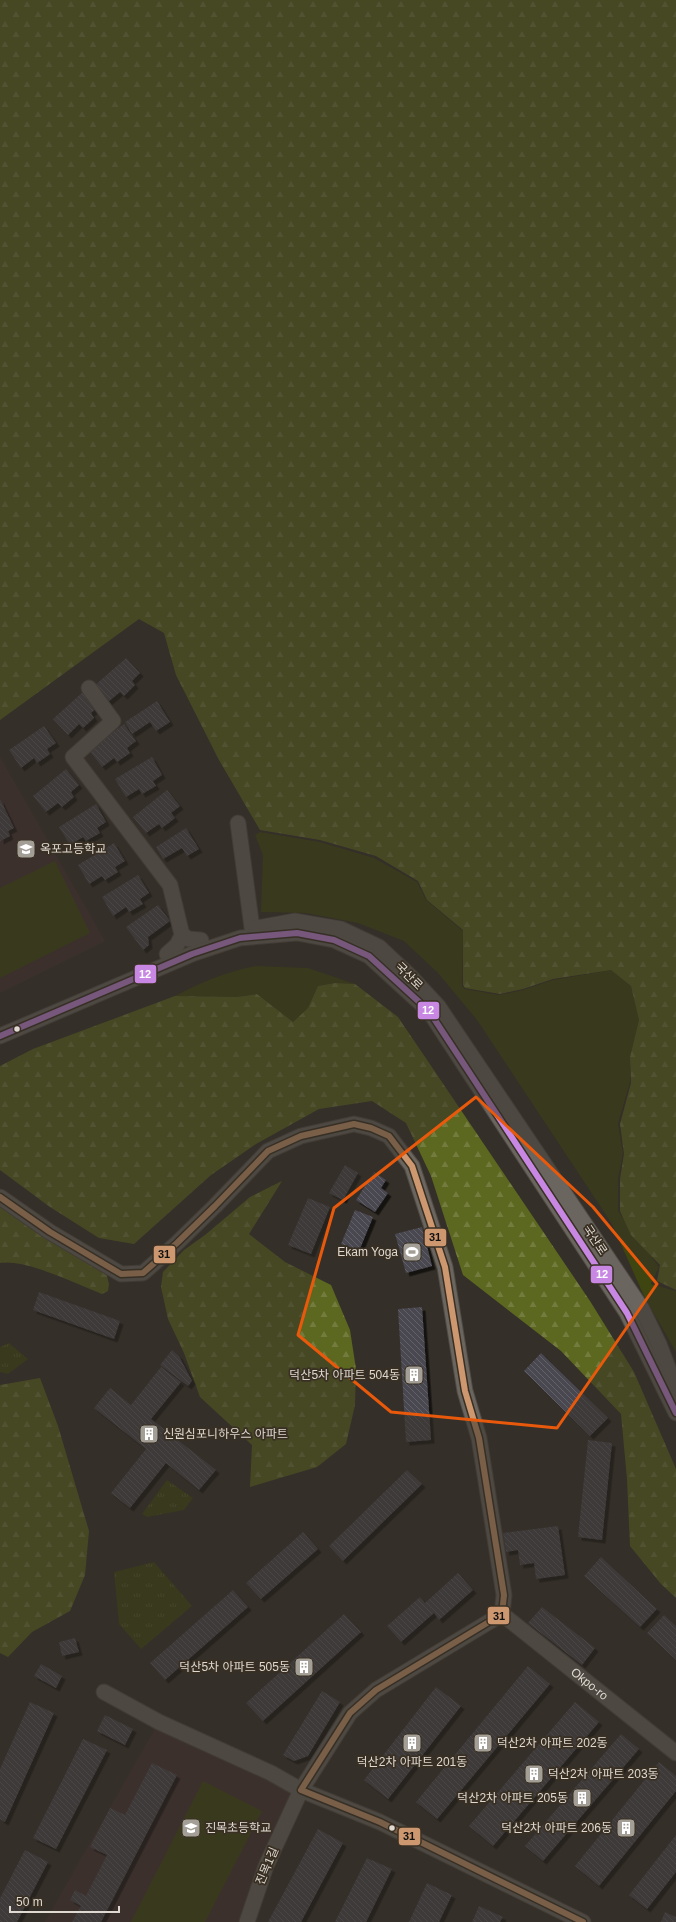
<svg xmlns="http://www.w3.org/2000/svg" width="676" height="1922" font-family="Arial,'Noto Sans KR',sans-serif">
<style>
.education{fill:#453233}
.grass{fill:#3e4510}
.forest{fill:url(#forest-firs)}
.park{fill:url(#park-tufts)}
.building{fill:url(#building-back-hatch);filter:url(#shadow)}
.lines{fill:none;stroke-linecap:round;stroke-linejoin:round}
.minor-casing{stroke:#4f4a44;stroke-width:17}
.minor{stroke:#6a665f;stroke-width:15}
.bus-1-casing{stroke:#393023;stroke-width:9}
.bus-2-casing{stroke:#393023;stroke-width:9}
.bus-1{stroke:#c787e3;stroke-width:6}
.bus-2{stroke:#cd976f;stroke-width:6}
.marked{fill:none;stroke:#e8590c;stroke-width:3;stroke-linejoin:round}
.bus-dot{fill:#dfd9d1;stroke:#393023;stroke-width:1.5}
.labels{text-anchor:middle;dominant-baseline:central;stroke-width:3.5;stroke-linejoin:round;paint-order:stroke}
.poi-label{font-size:12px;fill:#dfd9d1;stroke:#393023;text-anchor:start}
.street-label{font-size:12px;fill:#dfd9d1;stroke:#393023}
.line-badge{stroke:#393023;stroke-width:1.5}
.badge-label{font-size:11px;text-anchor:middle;font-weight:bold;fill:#fff}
.pale-badge-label{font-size:11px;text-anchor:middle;font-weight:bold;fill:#111}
</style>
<defs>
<pattern id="forest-firs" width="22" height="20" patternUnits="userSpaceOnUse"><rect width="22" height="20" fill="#5c671f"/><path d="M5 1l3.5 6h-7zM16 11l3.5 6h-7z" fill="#737c3e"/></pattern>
<pattern id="park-tufts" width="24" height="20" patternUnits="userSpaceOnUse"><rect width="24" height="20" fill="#3e4510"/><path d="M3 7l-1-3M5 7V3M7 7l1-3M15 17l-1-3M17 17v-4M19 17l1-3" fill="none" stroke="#595f32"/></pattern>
<pattern id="building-back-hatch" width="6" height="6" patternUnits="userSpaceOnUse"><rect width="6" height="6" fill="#49464f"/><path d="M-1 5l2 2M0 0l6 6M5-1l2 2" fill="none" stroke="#636067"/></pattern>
<filter id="shadow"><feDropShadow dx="3.5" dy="3.5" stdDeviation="0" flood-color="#0009"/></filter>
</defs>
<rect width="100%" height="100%" fill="#342f28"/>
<path class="education" d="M0 757 105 941 0 993Z
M159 1722 301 1790 247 1922H45Z"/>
<path class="grass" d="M260 832 320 842 374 858 417 882 426 900 463 931 462 986 465 989 499 995 523 990 553 980 611 970 631 986 639 1020 630 1057V1082L618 1124 623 1153 618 1178V1211L659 1267 651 1284 676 1291V1352L644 1296 612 1224 477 1020 438 973 404 941 358 923 306 913 261 912 263 855 255 835Z
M55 861 90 933 0 978V888Z
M255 966 308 968 355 984 335 983 318 986 308 1008 293 1022 257 994 237 997 175 996C201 982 226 972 255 966Z
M203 1781 262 1811 205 1922H131Z"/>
<path class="forest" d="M0 0H676V1290L657 1281 660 1265 631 1235 620 1211V1179L624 1154 620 1124 631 1083 630 1057 639 1020 631 986 611 970 553 979 523 989 500 994 465 988 463 985V930L427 900 418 881 376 856 320 840 260 830 219 760 176 675 164 633 139 619 0 720Z
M335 983 355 984 398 1017 590 1301 634 1372 676 1469V1598L661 1584 630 1546 627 1479 621 1414 561 1351 463 1275 431 1176 406 1123 372 1101 319 1109 256 1144 211 1175 134 1244 99 1238 50 1207 0 1170V1066L33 1049 175 996 237 997 257 994 293 1022 308 1008 318 986Z
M282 1181 249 1234 285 1262 331 1285 350 1330 356 1369 355 1405 346 1444 317 1467 250 1487 252 1445 200 1397 184 1353 168 1319 161 1287 163 1272 184 1250 205 1235 250 1197Z
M0 1203 106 1272 109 1284 108 1291 102 1294C76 1284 27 1259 0 1263Z
M40 1378 58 1426 89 1531 85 1575 70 1611 32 1632 8 1657 0 1653V1385Z"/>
<path class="park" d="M9 1343 28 1359 8 1374 0 1372V1347Z
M167 1480 193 1498 184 1510 147 1517 142 1514Z
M154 1562 192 1606 141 1649 119 1624 114 1572Z"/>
<path class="building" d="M126 658 140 673 132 681 135 685 124 696 120 692 108 702 94 686Z
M85 690 99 706 91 713 94 718 83 728 79 724 68 735 53 719Z
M157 701 170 722 156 731 150 722 132 734 125 722Z
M124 724 136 741 127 748 130 753 117 762 114 758 102 767 89 750Z
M44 726 56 743 47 749 50 754 37 763 34 758 21 768 9 750Z
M152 757 162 775 153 781 156 786 142 794 139 789 126 797 115 779Z
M66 769 79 785 71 792 74 797 62 807 58 803 46 812 33 796Z
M167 790 180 806 171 813 175 818 162 828 159 824 146 833 133 817Z
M0 799 14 828 8 831 10 836 0 841Z
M96 804 106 822 97 828 100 833 86 841 83 837 70 845 59 827Z
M186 828 199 849 187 856 182 848 163 859 156 847Z
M114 843 125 861 115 867 118 872 105 880 102 876 89 884 78 865Z
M138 875 149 893 140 899 143 904 129 912 126 907 113 916 102 897Z
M158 905 170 921 148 937 149 945 143 950 126 927Z
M345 1165 358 1173 343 1200 329 1193Z
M374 1172 386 1180 381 1188 388 1193 375 1212 356 1200Z
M308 1198 330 1207 311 1254 288 1245Z
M355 1210 373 1217 359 1251 341 1244Z
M422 1227 432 1266 406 1273 395 1234Z
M39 1292 120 1321 114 1339 33 1310Z
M422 1307 431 1440 406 1442 398 1309Z
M172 1350 179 1356 192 1381 188 1386 160 1365Z
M541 1353 608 1418 590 1436 524 1371Z
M161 1367 181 1382 151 1419 216 1470 199 1490 166 1463 130 1508 111 1493 146 1449 94 1408 110 1388 131 1405Z
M588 1440 612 1443 602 1540 578 1537Z
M407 1470 422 1484 343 1561 329 1546Z
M558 1526 565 1575 536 1579 534 1563 520 1565 518 1550 506 1552 503 1533Z
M303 1532 318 1549 261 1599 246 1583Z
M601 1557 657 1609 640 1627 584 1576Z
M458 1573 473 1590 439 1620 434 1613 401 1642 387 1626 420 1597 425 1603Z
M233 1590 248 1607 165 1680 150 1663Z
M542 1607 595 1648 582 1665 528 1623Z
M344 1614 361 1632 263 1721 246 1703Z
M664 1615 676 1626V1660L647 1633Z
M75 1638 79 1652 62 1656 59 1642Z
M41 1664 62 1676 56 1688 34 1676Z
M528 1666 550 1684 437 1819 416 1802Z
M436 1687 461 1706 388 1799 364 1780Z
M322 1691 340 1702 308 1756 294 1761 283 1755Z
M30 1702 54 1713 5 1822 0 1819V1769Z
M575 1702 599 1722 493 1846 469 1826Z
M105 1715 133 1729 125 1745 97 1731Z
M621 1734 639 1749 543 1861 525 1846Z
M83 1739 107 1750 56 1849 33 1838Z
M659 1762 676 1776V1791L599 1886 575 1866Z
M152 1763 177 1775 101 1922H72L81 1906 70 1900 75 1890 86 1896 107 1855 90 1847 110 1808 125 1815Z
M318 1829 343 1843 301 1922H268Z
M676 1835V1872L647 1909 629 1895Z
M25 1850 48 1862 17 1922H0V1898Z
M367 1858 392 1869 366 1922H335Z
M427 1883 452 1895 439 1922H409Z
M479 1906 503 1917 500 1922H472Z
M665 1912 676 1917V1922H661Z"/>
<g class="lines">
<defs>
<g id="minor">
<path d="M89 688 113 721 73 757 170 885 182 935 177 945 167 954"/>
<path d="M238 823 252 928"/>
<path d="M257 928 295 921 341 929 379 947 411 977 438 1006 642 1309 659 1344 676 1388"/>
<path d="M182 935 189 939 201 940"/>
<path d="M0 1036 192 954 240 938 297 933 334 940 369 956 429 1011 627 1313 676 1413"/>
<path d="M0 1197 50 1232 121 1274 143 1273 177 1243 215 1206 268 1151 301 1136 354 1124 371 1128 389 1136 412 1166 445 1267 465 1391 479 1438 504 1595 502 1614 376 1690 350 1713 301 1790 380 1822 583 1922"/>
<path id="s1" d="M502 1614 676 1753"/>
<path d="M104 1692 159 1722 271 1773 301 1790 266 1866 247 1922"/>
</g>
</defs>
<use href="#minor" class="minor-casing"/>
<use href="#minor" class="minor"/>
<defs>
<path id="bus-1" d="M0 1036 192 954 240 938 297 933 334 940 369 956 429 1011 627 1313 676 1413"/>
<path id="bus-2" d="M0 1197 50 1232 121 1274 143 1273 177 1243 215 1206 268 1151 301 1136 354 1124 371 1128 389 1136 412 1166 445 1267 465 1391 479 1438 504 1595 502 1614 376 1690 350 1713 301 1790 380 1822 583 1922"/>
</defs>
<use href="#bus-1" class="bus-1-casing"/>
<use href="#bus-2" class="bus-2-casing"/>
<use href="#bus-1" class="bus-1"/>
<use href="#bus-2" class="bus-2"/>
</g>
<path d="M0 0H676V1922H0ZM476 1097 593 1207 657 1284 557 1428 391 1412 298 1335 334 1208Z" fill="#342f28" fill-opacity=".55" fill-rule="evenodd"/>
<path class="marked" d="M476 1097 593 1207 657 1284 557 1428 391 1412 298 1335 334 1208Z"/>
<defs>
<symbol id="school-square" viewBox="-11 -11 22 22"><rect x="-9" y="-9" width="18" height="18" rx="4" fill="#a39e96" stroke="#393023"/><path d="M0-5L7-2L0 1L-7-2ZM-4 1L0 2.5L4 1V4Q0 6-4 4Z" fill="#fff"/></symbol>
<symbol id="stadium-square" viewBox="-11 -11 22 22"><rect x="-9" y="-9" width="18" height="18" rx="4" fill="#a39e96" stroke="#393023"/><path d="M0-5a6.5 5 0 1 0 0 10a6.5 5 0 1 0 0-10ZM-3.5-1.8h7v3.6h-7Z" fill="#fff"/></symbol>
<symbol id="building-square" viewBox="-11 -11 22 22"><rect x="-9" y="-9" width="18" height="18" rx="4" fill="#a39e96" stroke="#393023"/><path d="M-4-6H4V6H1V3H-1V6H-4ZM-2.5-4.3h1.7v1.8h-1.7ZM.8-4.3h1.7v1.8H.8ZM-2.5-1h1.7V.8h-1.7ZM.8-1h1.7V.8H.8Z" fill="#fff"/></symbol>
</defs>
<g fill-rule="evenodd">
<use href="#school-square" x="15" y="838" width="22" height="22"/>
<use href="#stadium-square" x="401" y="1241" width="22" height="22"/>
<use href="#building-square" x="403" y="1364" width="22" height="22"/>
<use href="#building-square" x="138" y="1423" width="22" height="22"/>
<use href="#building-square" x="293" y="1656" width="22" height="22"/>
<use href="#building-square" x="401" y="1732" width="22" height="22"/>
<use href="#building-square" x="472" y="1732" width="22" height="22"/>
<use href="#building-square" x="523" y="1763" width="22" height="22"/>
<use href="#building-square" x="571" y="1787" width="22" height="22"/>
<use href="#school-square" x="180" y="1817" width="22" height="22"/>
<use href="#building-square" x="615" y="1817" width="22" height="22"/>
</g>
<g class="bus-dot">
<circle cx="17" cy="1029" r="3.5"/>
<circle cx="392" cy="1828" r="3.5"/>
</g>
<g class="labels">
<g class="poi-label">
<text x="40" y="849">옥포고등학교</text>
<text x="398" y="1252" text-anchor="end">Ekam Yoga</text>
<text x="400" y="1375" text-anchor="end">덕산5차 아파트 504동</text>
<text x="163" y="1434">신원심포니하우스 아파트</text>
<text x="290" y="1667" text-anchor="end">덕산5차 아파트 505동</text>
<text x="497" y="1743">덕산2차 아파트 202동</text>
<text x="412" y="1762" text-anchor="middle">덕산2차 아파트 201동</text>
<text x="548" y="1774">덕산2차 아파트 203동</text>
<text x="568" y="1798" text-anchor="end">덕산2차 아파트 205동</text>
<text x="205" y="1828">진목초등학교</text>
<text x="612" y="1828" text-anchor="end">덕산2차 아파트 206동</text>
</g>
<g class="street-label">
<text transform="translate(409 976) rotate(45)">국산로</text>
<text transform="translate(595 1240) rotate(56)">국산로</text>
<text stroke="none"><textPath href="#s1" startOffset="112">Okpo-ro</textPath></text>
<text transform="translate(267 1866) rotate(-67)">진목1길</text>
</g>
</g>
<g class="line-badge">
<rect x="134" y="964" width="23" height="20" rx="4" fill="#c787e3"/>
<rect x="417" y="1001" width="23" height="19" rx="4" fill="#c787e3"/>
<rect x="424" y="1228" width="23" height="19" rx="4" fill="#cd976f"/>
<rect x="153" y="1245" width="23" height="19" rx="4" fill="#cd976f"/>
<rect x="590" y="1265" width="23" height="19" rx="4" fill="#c787e3"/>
<rect x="487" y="1606" width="23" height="19" rx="4" fill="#cd976f"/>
<rect x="398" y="1827" width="23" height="19" rx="4" fill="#cd976f"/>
</g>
<g class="badge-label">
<text x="145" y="978">12</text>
<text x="428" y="1014">12</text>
<text x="602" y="1278">12</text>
</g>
<g class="pale-badge-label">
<text x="435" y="1241">31</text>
<text x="164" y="1258">31</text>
<text x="499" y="1620">31</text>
<text x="409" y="1840">31</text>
</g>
<path d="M10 1906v6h109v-6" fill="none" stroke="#dfd9d1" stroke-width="2"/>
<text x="16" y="1906" font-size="12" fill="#dfd9d1" stroke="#393023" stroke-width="3" paint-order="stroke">50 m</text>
</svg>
